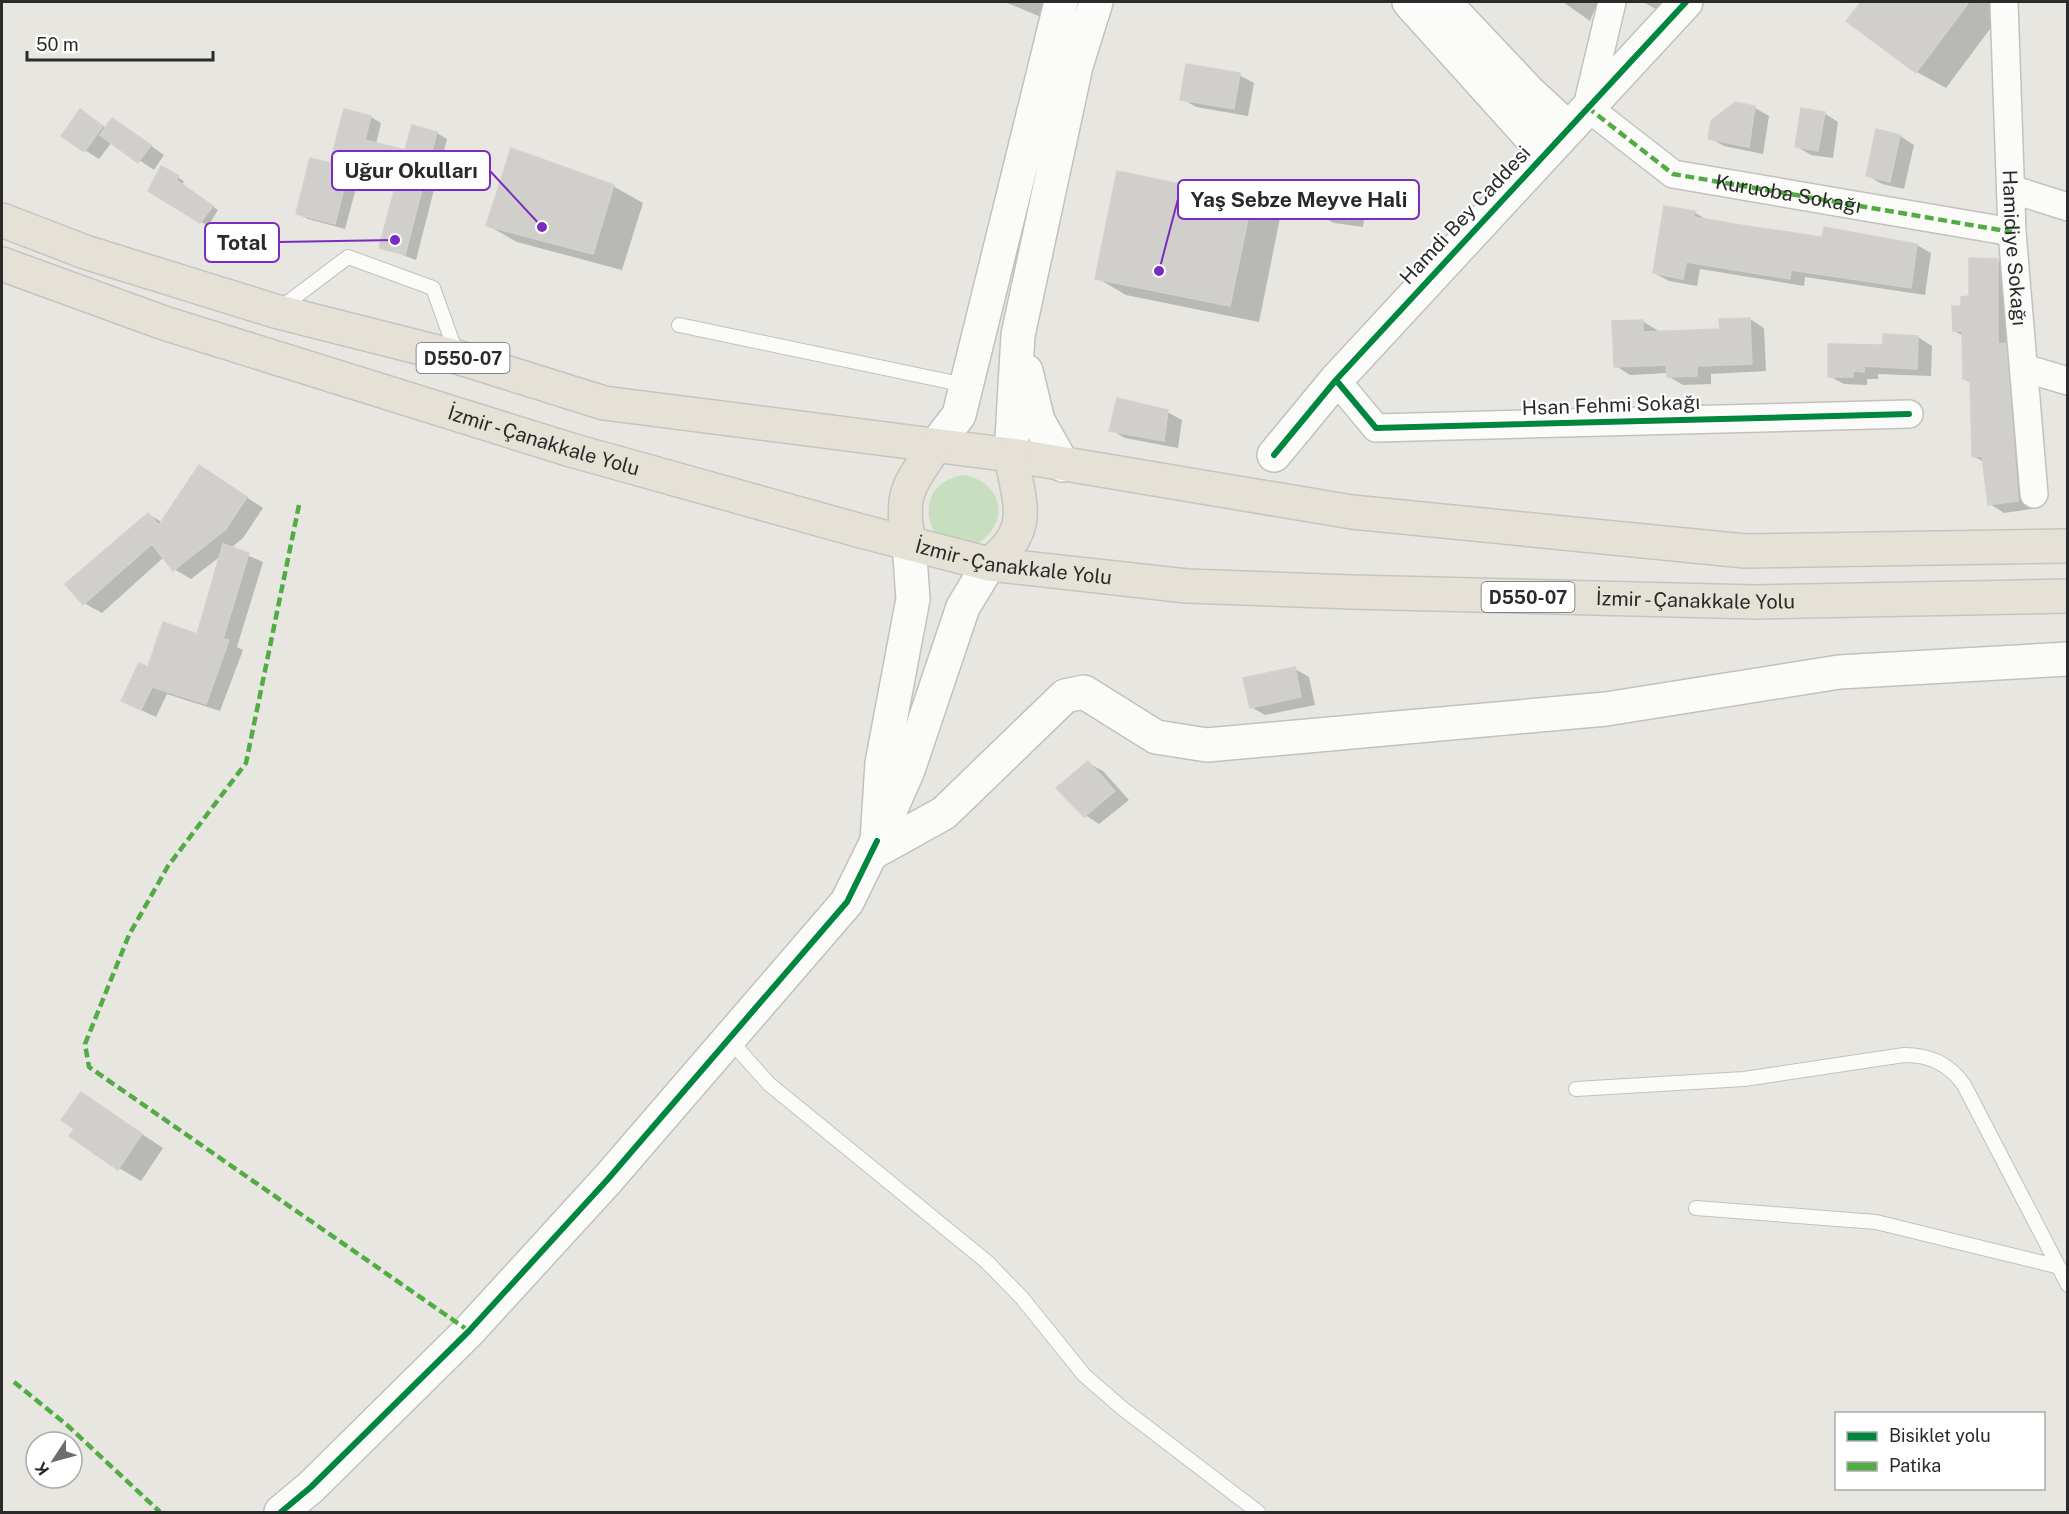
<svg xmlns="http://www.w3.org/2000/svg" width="2069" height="1514" font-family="'Public Sans',sans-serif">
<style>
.green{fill:#c7dfbe}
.shadow{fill:#0003}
.building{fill:#d0cfcc;stroke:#d2d1cd;stroke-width:1.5}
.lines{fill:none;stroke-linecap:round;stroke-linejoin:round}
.service-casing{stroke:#c2c1c0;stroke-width:16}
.minor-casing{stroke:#c2c1c0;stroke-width:30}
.tertiary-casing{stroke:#c2c1c0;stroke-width:36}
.secondary-casing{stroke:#c2c1c0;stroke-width:36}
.trunk-casing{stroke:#c4c4c2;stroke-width:36}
.service{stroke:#fbfbfa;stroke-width:14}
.minor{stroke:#fbfbfa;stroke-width:27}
.tertiary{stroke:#fbfbfa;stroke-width:33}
.secondary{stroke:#fbfbfa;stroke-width:33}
.trunk{stroke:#e5e1d6;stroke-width:33}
.quiet{stroke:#53ab44;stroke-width:4.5;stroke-dasharray:9 4.5;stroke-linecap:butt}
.cycleway-casing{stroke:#fff;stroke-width:10}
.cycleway{stroke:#00873e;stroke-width:6}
.labels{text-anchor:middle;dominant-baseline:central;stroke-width:4.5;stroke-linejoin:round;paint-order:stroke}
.shield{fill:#fff;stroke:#6a6a6a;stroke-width:1.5}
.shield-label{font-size:18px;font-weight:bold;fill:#2a2a2a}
.street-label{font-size:20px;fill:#2a2a2a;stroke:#fff}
.leader{fill:none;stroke:#7b2cbf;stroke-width:2}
.callout-dot{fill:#7b2cbf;stroke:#fff;stroke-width:2}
.callout{fill:#fff;stroke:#7b2cbf;stroke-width:2}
.callout-label{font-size:21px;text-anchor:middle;font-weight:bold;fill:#2a2a2a}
</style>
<rect width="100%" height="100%" fill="#e7e6e1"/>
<path class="green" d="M966 475C1004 485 1010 523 977 544L936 535C919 507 932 478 966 475Z"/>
<path class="shadow" d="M1005 2H1065L1060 25Z
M1563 2H1598L1590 21Z
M1643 2H1689L1674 19Z
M1863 2H2010L1946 88 1917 72 1848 20Z
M1239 75 1254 83 1248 116 1196 107 1182 99Z
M1735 104 1755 108 1769 116 1763 154 1724 146 1710 138Z
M345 110 371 117 381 123 376 144 406 152 413 127 437 133 447 139 416 260 381 247 398 183 360 173 345 229 308 219 297 213 331 165Z
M81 111 106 128 113 119 164 155 154 170 112 142 99 159 63 136Z
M1824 113 1838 122 1833 158 1811 155 1796 146Z
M1900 136 1914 145 1904 189 1882 184 1867 175Z
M162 168 184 181 182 185 218 210 208 226 150 190Z
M613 186 643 203 622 270 517 242 487 225Z
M1353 186 1368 195 1363 227 1334 223 1319 215Z
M1251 201 1280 218 1259 322 1126 295 1097 278Z
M1694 212 1709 221 1824 239 1917 245 1931 253 1925 295 1805 277 1804 286 1700 269 1697 286 1669 281 1654 273Z
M1971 260H1998L2013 269 2032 509 2004 513 1990 504 1984 462 1973 456 1972 383 1964 379V336L1954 331 1962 307 1970 298Z
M1750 319 1764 328 1766 371 1711 374V384L1683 385 1668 376V373L1630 375 1616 366 1642 321 1657 330V333L1721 330Z
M1918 337 1932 346 1931 376 1878 374V379H1867V385L1844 384 1829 376 1884 347Z
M1167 412 1182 420 1178 448 1125 438 1111 430Z
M216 477 263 508 243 538 231 548 263 562 237 647 243 650 220 711 167 694 156 717 137 708 149 669 198 636 221 556 191 579 174 569 164 557 102 613 84 603 148 514 163 523Z
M1295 669 1309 677 1315 705 1265 715 1251 707Z
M1088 763 1103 771 1129 800 1099 824 1085 815Z
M81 1094 163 1148 141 1181 119 1168 76 1128Z"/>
<path class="building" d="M1861 2H1969L1916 73 1846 21Z
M1186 64 1240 73 1234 109 1180 100Z
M1735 102 1755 106 1749 147 1708 139 1711 121Z
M1801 108 1825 112 1818 151 1795 147Z
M80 109 103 126 84 152 61 136Z
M344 109 371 116 365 140 405 150 412 125 437 132 405 255 379 248 397 180 349 168 335 224 296 214 310 158 330 163Z
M112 118 151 145 138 163 100 135Z
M1876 129 1900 135 1890 182 1866 176Z
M511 148 614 185 593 254 486 226Z
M161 166 179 176 176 180 213 206 200 223 148 191Z
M1117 171 1252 199 1230 306 1095 279Z
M1323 181 1354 185 1349 220 1318 216Z
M1664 206 1695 211 1694 217 1746 226 1822 237 1824 227 1917 244 1911 288 1791 270 1790 279 1686 262 1683 279 1653 273Z
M1969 258 1998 259V344L2006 343 2018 501 1988 505 1982 456 1972 457 1970 379H1963L1962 331H1953L1952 306H1961V297L1969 296Z
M1750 318 1752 364 1697 366V376L1667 377 1666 365 1614 367 1612 321 1643 320V332L1720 329 1719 319Z
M1883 334 1918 336 1917 369 1864 366V372L1853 371V377H1828V344L1883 345Z
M1117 398 1168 410 1164 441 1109 431Z
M199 465 247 497 226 529 173 571 152 544 83 605 65 584 148 513 159 525Z
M223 544 249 553 223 639 229 640 206 704 152 687 141 710 121 701 139 663 148 667 163 622 197 634Z
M1295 667 1301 697 1250 708 1243 678Z
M1088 761 1115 791 1084 817 1056 788Z
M81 1092 142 1134 118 1170 69 1136 74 1129 61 1120Z"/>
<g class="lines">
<defs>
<path id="service" d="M279 309 348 257 433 288 457 355
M679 325 965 385
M729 1039 769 1084 987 1262 1022 1298 1084 1375 1122 1408 1258 1512
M1576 1089 1744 1079 1904 1055C1931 1055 1949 1064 1964 1085L2068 1285
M1696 1208 1876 1222 2056 1266"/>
<g id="minor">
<path id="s1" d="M1612 2 1587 107 1673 174 2012 232"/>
<path id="s2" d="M2004 2 2012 232 2034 494"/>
<path d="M2011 189 2068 207"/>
<path d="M2024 368 2068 381"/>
<path d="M1336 380 1376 428 1909 414"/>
</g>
<path id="tertiary" d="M1409 2 1545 153
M1444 2 1529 92 1568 128
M1274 455 1336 380 1686 2
M281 1512 311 1487 469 1331 608 1179 847 902 877 841"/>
<path id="secondary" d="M1026 371 1038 421 1063 465
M935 446 959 415 1061 2
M1011 455 1018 335 1076 66 1096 2
M886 820 908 770 963 607 989 564
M877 841 882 763 913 599 909 543
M872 853 944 813 1065 696 1084 692 1156 737 1207 745 1606 709 1839 672 2068 659"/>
<g id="trunk">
<path d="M2 220 85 252 275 311 457 357 604 403 1011 455 1352 512 1745 551 2068 546"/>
<path id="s3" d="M2 264 164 323 571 450 861 531 989 564 1187 586 1351 592 1755 602 2068 596"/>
<path d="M909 543C899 492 909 487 935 446"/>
<path d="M989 564C1035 530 1019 503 1011 455"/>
</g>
</defs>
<use href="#service" class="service-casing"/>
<use href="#minor" class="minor-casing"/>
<use href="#tertiary" class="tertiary-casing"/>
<use href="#secondary" class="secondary-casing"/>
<use href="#trunk" class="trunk-casing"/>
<use href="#service" class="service"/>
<use href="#minor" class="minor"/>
<use href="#tertiary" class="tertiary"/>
<use href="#secondary" class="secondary"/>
<use href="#trunk" class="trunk"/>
<path class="quiet" d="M1587 107 1673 174 2012 232
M299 505 246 763 168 866 129 935 85 1044 89 1067 469 1331
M14 1382 67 1425 160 1512"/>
<defs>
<path id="cycleway" d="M1336 380 1376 428 1909 414
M1274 455 1336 380 1686 2
M281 1512 311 1487 469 1331 608 1179 847 902 877 841"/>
</defs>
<use href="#cycleway" class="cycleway-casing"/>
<use href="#cycleway" class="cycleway"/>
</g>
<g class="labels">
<g class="shield">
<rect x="416.5" y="343" width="93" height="30" rx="4.5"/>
<rect x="1481.5" y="582" width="93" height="30" rx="4.5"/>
</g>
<g class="shield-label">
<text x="463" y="358">D550-07</text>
<text x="1528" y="597">D550-07</text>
</g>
<g class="street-label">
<text stroke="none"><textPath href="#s1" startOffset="334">Kuruoba Sokağı</textPath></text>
<text transform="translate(1465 215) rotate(-47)">Hamdi Bey Caddesi</text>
<text stroke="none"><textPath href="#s2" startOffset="246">Hamidiye Sokağı</textPath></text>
<text transform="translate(1611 405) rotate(-2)">Hsan Fehmi Sokağı</text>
<text stroke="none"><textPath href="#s3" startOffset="570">İzmir - Çanakkale Yolu</textPath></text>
<text stroke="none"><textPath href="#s3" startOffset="1056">İzmir - Çanakkale Yolu</textPath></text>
<text stroke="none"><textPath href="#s3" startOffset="1740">İzmir - Çanakkale Yolu</textPath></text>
</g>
</g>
<path class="leader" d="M542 227L490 171M1159 271L1178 199M395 240L279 242"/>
<g class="callout-dot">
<circle cx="542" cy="227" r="6"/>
<circle cx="1159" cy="271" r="6"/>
<circle cx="395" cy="240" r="6"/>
</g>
<g class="callout">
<rect x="332" y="151" width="158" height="39" rx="6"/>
<rect x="1178" y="180" width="241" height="39" rx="6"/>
<rect x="205" y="223" width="74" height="39" rx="6"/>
</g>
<g class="callout-label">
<text x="411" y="178">Uğur Okulları</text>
<text x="1299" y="207">Yaş Sebze Meyve Hali</text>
<text x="242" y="250">Total</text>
</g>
<rect width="2069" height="1514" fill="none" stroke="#2a2a2a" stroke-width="6"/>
<rect x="1835" y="1412" width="210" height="78" fill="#ffffff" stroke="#aaaaaa" stroke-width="1.5"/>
<rect x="1847" y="1432" width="30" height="9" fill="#00873e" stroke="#aaaaaa" stroke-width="1.5"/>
<text x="1889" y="1442" font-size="18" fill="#2a2a2a">Bisiklet yolu</text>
<rect x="1847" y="1462" width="30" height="9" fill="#53ab44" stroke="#aaaaaa" stroke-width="1.5"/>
<text x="1889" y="1472" font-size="18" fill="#2a2a2a">Patika</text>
<g transform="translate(54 1460) rotate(234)"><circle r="28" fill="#ffffff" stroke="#aaaaaa" stroke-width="1.5"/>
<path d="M0-4.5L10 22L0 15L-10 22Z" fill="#6c6c6a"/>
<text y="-9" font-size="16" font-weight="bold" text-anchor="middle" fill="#2a2a2a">K</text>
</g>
<path d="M27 51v9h186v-9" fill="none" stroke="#2a2a2a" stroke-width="3"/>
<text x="36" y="51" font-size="18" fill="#2a2a2a" stroke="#ffffff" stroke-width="4.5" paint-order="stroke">50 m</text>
</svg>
